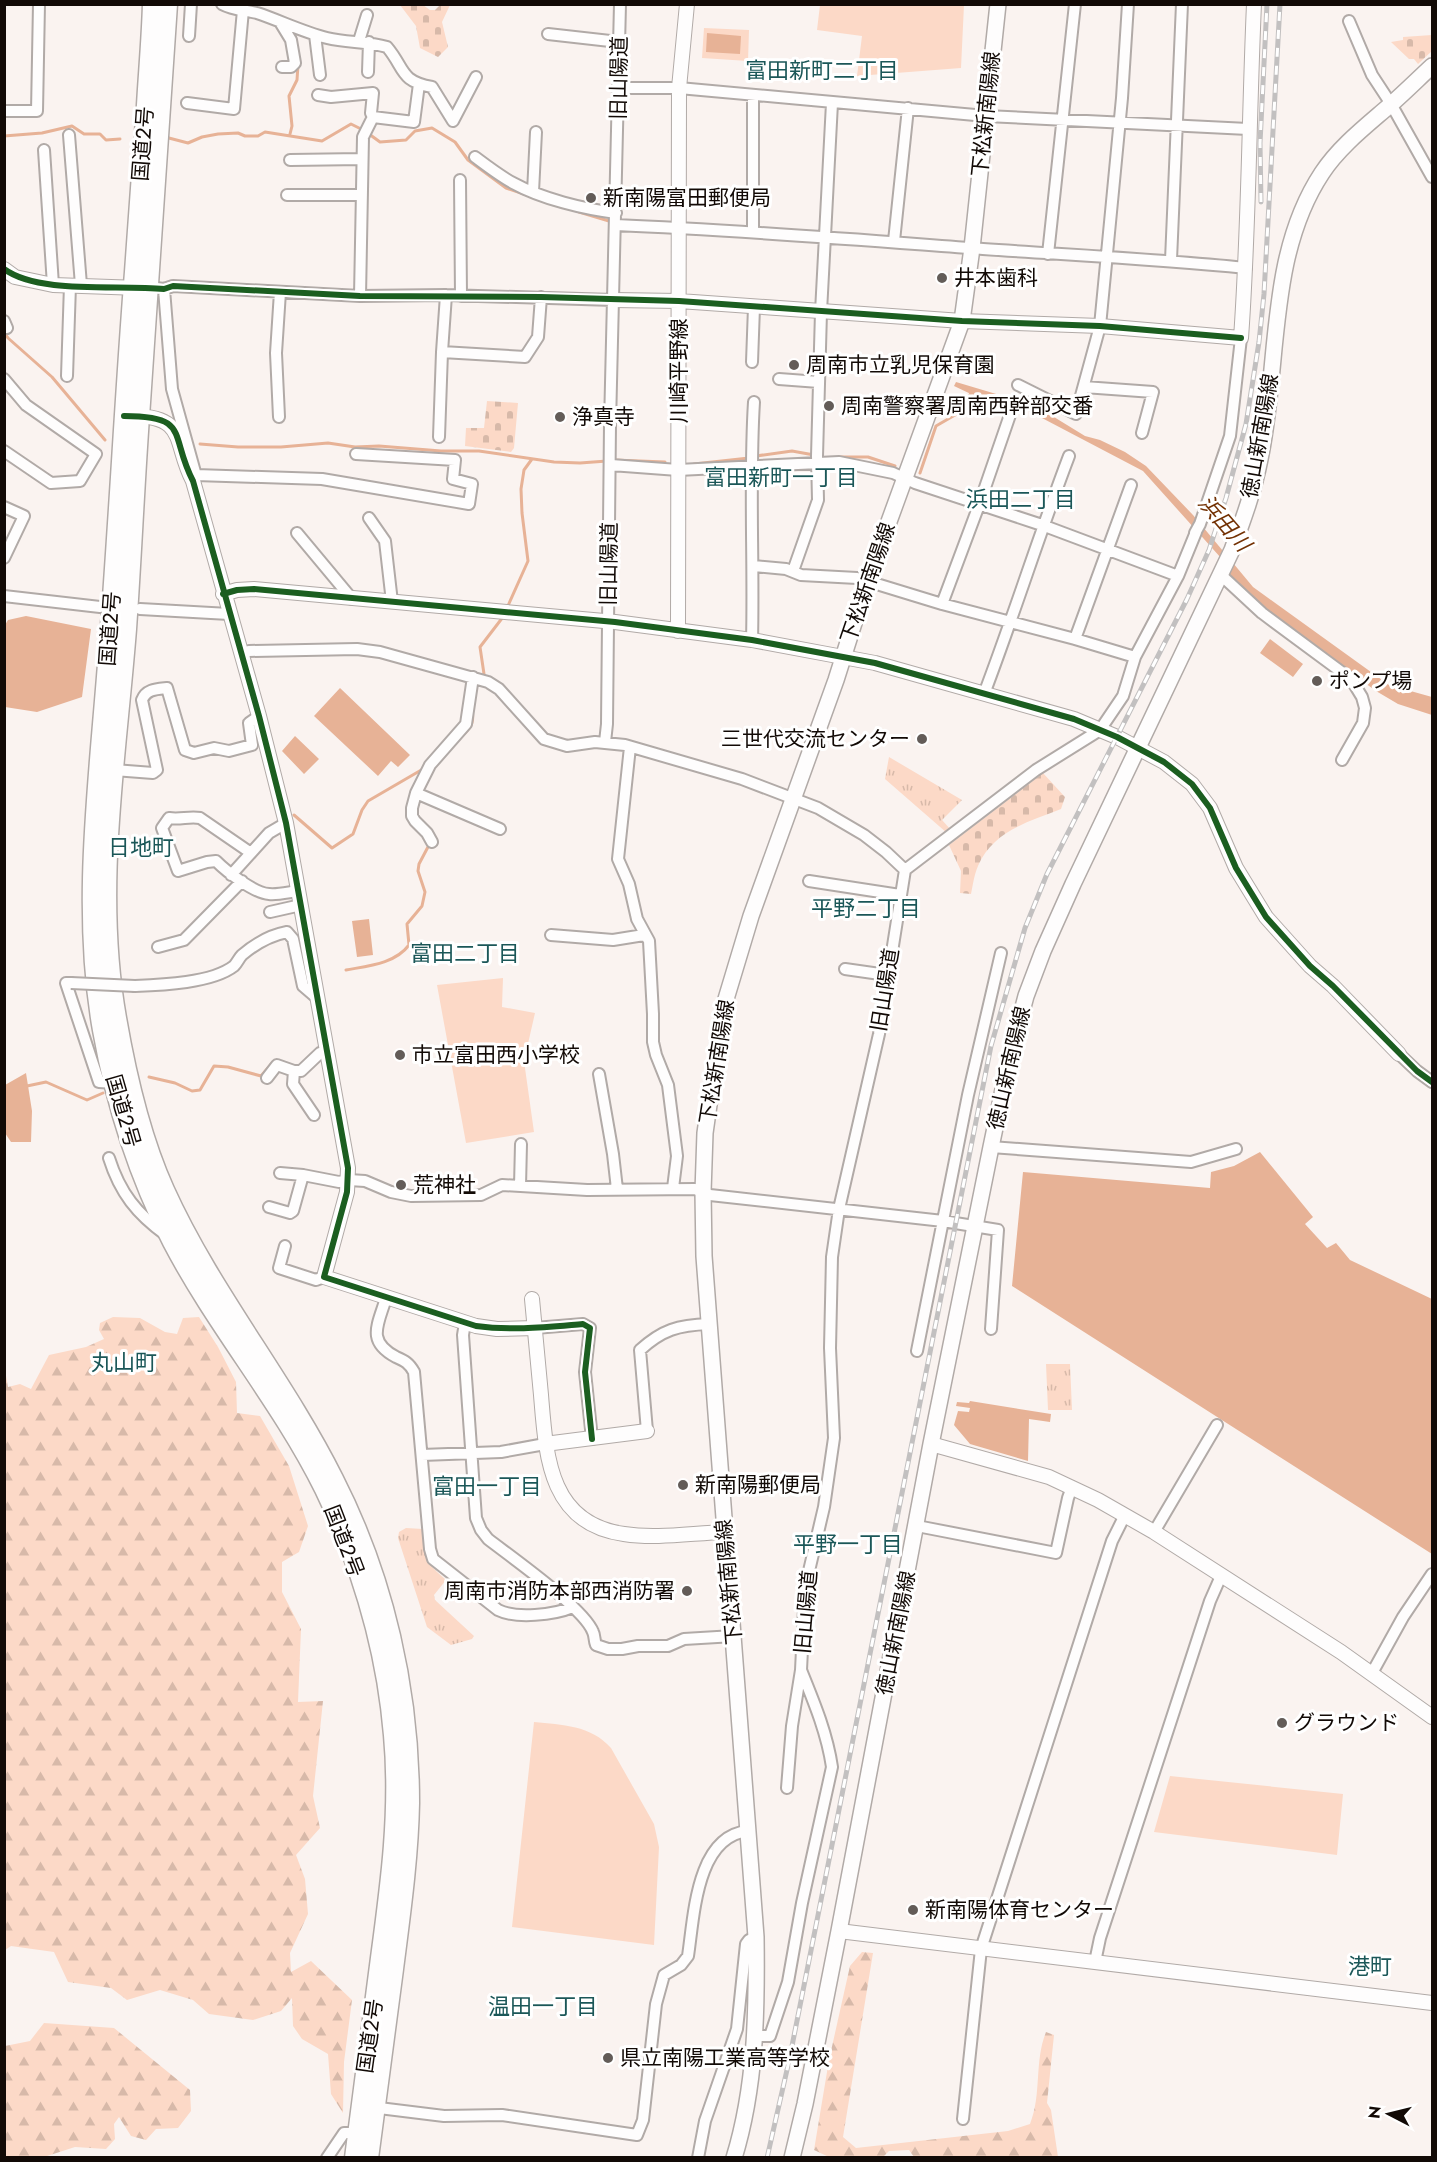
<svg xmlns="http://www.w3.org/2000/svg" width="1437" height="2162" font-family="Jost,'Noto Sans JP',sans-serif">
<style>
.grass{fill:#fcd9c7}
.forest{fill:url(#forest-firs)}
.cemetery{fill:url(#cemetery-stones)}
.park{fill:url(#park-tufts)}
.water{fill:#e7b296}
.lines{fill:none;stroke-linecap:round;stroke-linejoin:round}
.stream{stroke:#e7b296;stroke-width:3}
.minor-casing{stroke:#b1aaa7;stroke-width:14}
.tertiary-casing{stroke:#b1aaa7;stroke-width:16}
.secondary-casing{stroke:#b1aaa7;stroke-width:18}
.trunk-casing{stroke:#b1aaa7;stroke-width:21}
.minor{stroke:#fefdfd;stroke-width:10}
.tertiary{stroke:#fefdfd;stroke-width:14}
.secondary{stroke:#fefdfd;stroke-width:15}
.trunk{stroke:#fefdfd;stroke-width:18}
.rail-casing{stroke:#c2c0c0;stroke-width:5}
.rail{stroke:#fff;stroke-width:3;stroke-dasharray:9;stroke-linecap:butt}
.minor-bridge-casing{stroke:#b1aaa7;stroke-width:14;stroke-linecap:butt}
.minor-bridge{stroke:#fefdfd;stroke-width:10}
.cycleway-casing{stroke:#fff;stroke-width:10}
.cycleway{stroke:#1b5e20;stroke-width:6}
.poi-dot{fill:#635c58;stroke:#fff;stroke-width:2}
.labels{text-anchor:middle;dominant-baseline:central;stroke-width:6;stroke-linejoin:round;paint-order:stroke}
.street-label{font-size:21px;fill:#120a06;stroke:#fff}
.poi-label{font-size:21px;fill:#120a06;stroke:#fff;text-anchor:start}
.neighbourhood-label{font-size:22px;fill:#1b5758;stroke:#fff}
.water-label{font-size:22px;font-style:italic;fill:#733103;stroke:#fff}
</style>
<defs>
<pattern id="forest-firs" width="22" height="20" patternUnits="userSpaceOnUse" patternTransform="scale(1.5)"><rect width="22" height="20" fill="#fcd9c7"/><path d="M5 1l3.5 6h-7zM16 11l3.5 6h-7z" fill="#d7b9a9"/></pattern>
<pattern id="cemetery-stones" width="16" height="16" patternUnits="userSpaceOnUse" patternTransform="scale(1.5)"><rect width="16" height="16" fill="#fcd9c7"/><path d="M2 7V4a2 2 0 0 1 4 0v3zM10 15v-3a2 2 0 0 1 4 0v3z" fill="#d7b9a9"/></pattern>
<pattern id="park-tufts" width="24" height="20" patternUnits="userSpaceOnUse" patternTransform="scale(1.5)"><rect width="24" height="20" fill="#fcd9c7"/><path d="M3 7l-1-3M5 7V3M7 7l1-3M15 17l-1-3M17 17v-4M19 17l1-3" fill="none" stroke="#d7b9a9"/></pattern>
</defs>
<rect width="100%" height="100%" fill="#faf3f0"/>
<path class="grass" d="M820 5H964L961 68 857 76 862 36 817 30Z
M704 28 749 30 748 61 702 58Z
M503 978 502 1007 535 1013 524 1061 534 1132 466 1143 437 985Z
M534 1722C562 1725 591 1725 611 1748L654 1824 659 1847 654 1945 512 1927Z
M1170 1776 1343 1794 1337 1855 1154 1832Z"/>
<path class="forest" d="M113 1317 140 1318 165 1332 177 1334 183 1318 199 1317 218 1347 236 1382 237 1413 260 1416 289 1466 308 1526 299 1552 282 1562V1592L301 1629 298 1702 323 1701 313 1796 320 1828 296 1855 305 1879 308 1914 290 1953 291 1972 311 1961 352 2000 344 2062 343 2113 331 2094 328 2054 302 2039 293 2026 292 1998 281 2011 253 2020 209 2014 193 2000 160 1990 127 2000 111 1988 68 1982 54 1952 11 1946 5 1950V1370L8 1387 20 1384 31 1389 49 1355 86 1347 104 1339 99 1330 100 1323Z
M862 1952 873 1953 843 2137 856 2148 1008 2131 1030 2124C1042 2094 1034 2062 1046 2032L1054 2035 1047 2103 1051 2110 1058 2157 991 2156 914 2157 909 2150 889 2151 883 2157H829L814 2150 829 2060 850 1966Z
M44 2023 114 2028 190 2090 191 2111 178 2128 156 2129 146 2140 131 2136 119 2117 114 2124 115 2139 106 2149 75 2147 44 2157H5V2046L30 2041Z"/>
<path class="cemetery" d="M400 5H423L430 10H435L440 5H450L442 22 448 47 438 57 420 48 416 26Z
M1432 35V51L1418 64 1414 59H1409L1391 42 1403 40V37Z
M487 401 518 403 514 448 511 452 465 446 466 428H484Z
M1043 773 1065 797 1061 809C1028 822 993 831 978 866 974 875 973 885 971 894L960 893 961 871 949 845Z"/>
<path class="park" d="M889 757 962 800 942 820 951 830 947 833 885 779Z
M1046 1364H1070L1072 1410H1048Z
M406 1528 423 1529C425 1557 424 1561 446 1580L434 1595 435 1600 474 1636 472 1639 451 1645 427 1627 398 1538 399 1532Z"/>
<path class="water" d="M707 33 741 36 740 54 706 52Z
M956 382 1036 406 1085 436 1100 440 1125 452 1146 466 1193 515 1253 587 1389 685 1432 697V715L1398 704 1376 691 1264 610 1231 577 1221 558 1143 471 1021 407 993 398 973 395 954 386Z
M26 616 91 629 82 697 37 712 5 707V625L8 620Z
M1270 639 1303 664 1293 677 1260 653Z
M340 688 410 755 398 767 391 761 378 776 314 716Z
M295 736 319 759 304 774 282 751Z
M369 919 373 955 357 957 352 921Z
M26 1073 32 1111 31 1142H11L5 1133V1085Z
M1260 1152 1313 1217 1305 1224 1327 1248 1336 1243 1350 1260 1432 1299V1554L1012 1286 1023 1172 1210 1188 1211 1172 1234 1166Z
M970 1401 1051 1414 1050 1422 1029 1419 1028 1461 970 1444 954 1425 958 1411 969 1412 970 1408 956 1406 957 1402 969 1403Z"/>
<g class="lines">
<path class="stream" d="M240 4 256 8
M290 134 292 126 289 96 297 80 298 65
M369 134 380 142 406 140 415 131 432 128 455 142 468 160 506 188 527 195
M4 136 42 133 72 126 84 134H100L106 140 120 139
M165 137 188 143 202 137 218 134 238 133 245 136H258L265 132 322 141 351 124 363 130
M579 212 609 221
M4 332 8 338 52 377 105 440
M200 444 238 447H281L328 443 355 447 379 446 441 451H479L554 462 580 463 607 461
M756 456 792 451 814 455
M839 457H868L895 466
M614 460 665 462
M694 464 749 458
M920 473 936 426 955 415 972 392
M507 608 528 561 522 513 521 489 524 470 532 459
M482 677 484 674 480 647 503 617
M465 733C472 726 474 721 472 710
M294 815 332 848 353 834 362 810 368 801 423 769
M346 970C367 966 395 964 409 945L407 924 422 906 425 892 418 871 419 864 429 845
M149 1077 175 1083 192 1091 200 1090 214 1066 228 1067 261 1076 273 1062
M27 1086 46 1082 87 1100 103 1093"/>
<defs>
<path id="minor" d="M222 4C233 10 245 10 257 13 281 21 303 32 327 38 347 43 367 41 387 47 405 68 399 81 432 87L453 121
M1349 21 1372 75 1391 104 1432 177
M280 22 291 40 295 63 291 67H282
M548 34 619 42
M315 35 320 75
M189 36 191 4
M359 41 367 15
M368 72 369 42
M619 88H679L986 116 1248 129
M318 95 331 97 373 93 371 113 373 117
M753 95V232
M187 103 234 109 243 10
M4 111H37L39 4
M453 121 476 77
M69 135 81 285
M44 150 53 285
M475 157C487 166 500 176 513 183 542 199 584 209 616 213
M290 160 362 159
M460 180 461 296
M533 192 536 132
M287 195H362
M616 225C739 230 861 240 983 249 1071 255 1158 259 1246 268
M894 241 908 108
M1048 254 1075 4
M1171 260 1182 4
M148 287 164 289 173 286 360 296 446 295 614 300
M164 289 172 389 195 472
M360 296 363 137 373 117 414 122 419 84
M4 321 7 328
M442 352 525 357 538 337 541 297
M752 362 754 307
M67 376 70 285
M4 379 26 405 96 454 80 481 51 483 4 451
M779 379 819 382
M1018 385 1076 414 1100 326 1122 98 1128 4
M1084 387 1153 392 1142 433
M279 417 276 353 280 292
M439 437 442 352 446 295
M611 465 678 470 839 462 893 473 915 483 1042 525 1178 576
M193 481 196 475 322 479 469 504 472 484 453 479 455 460 356 454
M4 507 24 516 4 558
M369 518 385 541 392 602
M297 533 352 599
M1195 533 1200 524 1230 436 1241 338
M754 566 786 569 801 575 857 578 942 604 1075 639 1135 657
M793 571 818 500 817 456 821 312 832 103
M1221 575 1262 613 1351 679 1362 697 1365 708 1363 723 1342 760
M4 596 100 607
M942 604 979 505 1011 412
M140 609 229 614
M1075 639 1131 485
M752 640C754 561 749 481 754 402
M241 654 249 651 357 649 380 652 488 682 499 689 544 739 567 746 595 742 625 745 742 779 818 808 864 835 886 852 905 870
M984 694C1014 615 1039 535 1069 456
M605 742 607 724 610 425 620 4
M630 747 618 859 629 884 637 919 649 941 653 1014V1042L656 1055 668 1085 677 1156 673 1188
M114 770 153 773 157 770 142 700C146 689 157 689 167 688L185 750 194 753 214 748 229 751 252 745 249 723 259 716
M416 793 500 829
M432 842 427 833 415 821 412 816V808L416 793 430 765 466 724 473 677
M251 853 200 818C189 816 180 820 169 818L162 828 178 871 207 862 216 861C227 872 254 893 269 894 278 895 289 892 298 891
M905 870 1036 770 1100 730 1123 696 1135 657 1178 576 1196 532
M231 875 269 833 286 823
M809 881 900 895
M270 912 301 905
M551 935 613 940 644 935
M158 947 184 940 242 881
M845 969 887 975
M71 983H66L99 1082 114 1083
M135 986C162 985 212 983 234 966 237 963 239 958 242 955 255 944 271 935 287 932L293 939 303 986 317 998
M1399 1054 1417 1071 1432 1082
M294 1071 293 1084 314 1115
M599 1074 613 1154 617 1189
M267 1078 277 1065 294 1071H301L320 1053 327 1052
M991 1147 1191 1162 1236 1149
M109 1158C120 1193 137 1214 166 1235
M303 1175 339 1182 349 1180 365 1181 391 1192 411 1196 481 1195 502 1185 587 1190 695 1189 710 1195 943 1221 998 1230 991 1329
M520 1186 521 1144
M269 1207 290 1213 293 1211 303 1175 280 1173
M285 1246 279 1268 316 1280 324 1277
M386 1298C378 1325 366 1341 396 1357 405 1361 409 1363 414 1372L430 1549 433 1559 498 1610C516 1619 554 1615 573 1607
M465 1323 463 1335 476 1518 481 1530 488 1539C511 1557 584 1608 593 1632 595 1636 594 1640 596 1645L608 1649H622L638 1646H668L684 1639 734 1636
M535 1328 583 1324 590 1328 585 1372 592 1439
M917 1351 968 1095 1001 953
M647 1431 640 1350C662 1330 678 1325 709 1324
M422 1455 501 1452 545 1444
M917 1526 1056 1553 1068 1498 1072 1487
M1154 1532 1217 1425
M1372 1673 1403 1617 1432 1574
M787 1788 792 1726 801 1670 805 1588 824 1507 834 1438 830 1348 832 1257 839 1209 879 1034 905 870
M1095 1962 1100 1938 1210 1601 1221 1576
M755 2036H770L788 1982 802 1903 832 1767C827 1733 814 1702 801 1670
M371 2107 444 2116 502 2115 637 2135 643 2120 656 2004 664 1975 681 1965 688 1956C694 1917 696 1836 748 1831
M963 2119 981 1949 1112 1541 1125 1515
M327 2158 344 2133H357
M698 2158 705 2121 737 2029 746 1944 749 1940 756 1937"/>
<path id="tertiary" d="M4 269 15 277 53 285 140 288
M614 300 679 301 962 321 1100 326 1241 338C1249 227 1249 116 1254 4
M132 416C188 416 173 443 193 481L259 716 286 823 348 1168 347 1192 324 1277 476 1326 497 1329 535 1328
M223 594 237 590 254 589 615 622 752 640 875 663 1074 719 1117 737 1164 762 1192 784 1210 808 1236 868 1266 917 1310 966 1333 986 1399 1054
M678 631 679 88 687 4
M532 1299C535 1331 538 1363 541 1395 546 1456 549 1524 624 1534 657 1539 692 1533 725 1532
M545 1444 647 1431
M931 1444 1049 1477 1098 1500 1154 1532 1341 1652 1432 1717
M839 1931 1432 2003"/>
<path id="secondary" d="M734 2158C756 2086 757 2011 756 1937L704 1256 703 1192 705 1133 718 1042 726 999 751 916 836 680 867 582 962 321 972 248 998 4
M792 2158 805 2104 839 1931 931 1444 991 1147 1010 1056 1026 996 1043 951 1073 884 1232 550C1243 520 1254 490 1260 459 1280 365 1267 256 1322 173 1339 147 1366 126 1389 106 1404 93 1418 79 1432 66"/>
<path id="trunk" d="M152 4C151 38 148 71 146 105 142 161 138 216 134 272 124 398 118 525 108 651 99 776 80 906 102 1030 115 1103 138 1176 172 1242 217 1328 281 1402 324 1489 361 1566 386 1651 393 1735 400 1810 390 1884 380 1958 371 2025 363 2091 354 2158
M168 4C159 142 149 279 140 417 135 487 132 558 127 629 117 758 94 889 117 1018 127 1076 141 1137 165 1190 211 1292 284 1379 334 1479 385 1579 410 1691 410 1803 409 1858 401 1914 394 1969 386 2032 377 2095 369 2158"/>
</defs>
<use href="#minor" class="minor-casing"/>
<use href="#tertiary" class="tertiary-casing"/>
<use href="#secondary" class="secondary-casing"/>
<use href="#trunk" class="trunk-casing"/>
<use href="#minor" class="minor"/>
<use href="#tertiary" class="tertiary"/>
<use href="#secondary" class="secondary"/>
<use href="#trunk" class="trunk"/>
<defs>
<path id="rail" d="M1261 202 1260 143 1267 4
M767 2158 789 2061 991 1046 1025 928 1047 874 1187 599 1209 550 1226 498 1246 424 1259 342 1264 294 1280 4"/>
</defs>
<use href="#rail" class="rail-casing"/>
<use href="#rail" class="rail"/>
<defs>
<path id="minor-bridge" d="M71 983 135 986"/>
</defs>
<use href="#minor-bridge" class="minor-bridge-casing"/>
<use href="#minor-bridge" class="minor-bridge"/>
<defs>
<path id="cycleway" d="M4 269C40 295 119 284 164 289L173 286 360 296 541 297 679 301 962 321 1100 326 1241 338
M124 416C191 416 169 435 193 481L259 716 286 823 348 1168 347 1192 324 1277 476 1326C512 1331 547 1327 583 1324L590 1328 585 1372 592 1439
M223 594 237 590 254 589 615 622 752 640 875 663 1074 719 1117 737 1164 762 1192 784 1210 808 1236 868 1266 917 1310 966 1333 986 1417 1071 1432 1082"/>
</defs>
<use href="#cycleway" class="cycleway-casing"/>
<use href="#cycleway" class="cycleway"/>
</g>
<g class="poi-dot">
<circle cx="591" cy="198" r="6"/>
<circle cx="942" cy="278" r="6"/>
<circle cx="794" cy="365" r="6"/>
<circle cx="829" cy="406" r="6"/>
<circle cx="560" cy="417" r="6"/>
<circle cx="1317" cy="681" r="6"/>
<circle cx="922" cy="739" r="6"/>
<circle cx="400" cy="1055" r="6"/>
<circle cx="401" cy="1185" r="6"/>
<circle cx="683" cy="1485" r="6"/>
<circle cx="687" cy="1591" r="6"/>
<circle cx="1282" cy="1723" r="6"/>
<circle cx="913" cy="1910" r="6"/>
<circle cx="608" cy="2058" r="6"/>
</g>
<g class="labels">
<g class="street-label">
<text transform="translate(619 78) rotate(-89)">旧山陽道</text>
<text transform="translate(986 114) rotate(-84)">下松新南陽線</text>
<text transform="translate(143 144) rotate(-86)">国道2号</text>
<text transform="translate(679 371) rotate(-90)">川崎平野線</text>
<text transform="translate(1260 436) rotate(-80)">徳山新南陽線</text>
<text transform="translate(609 564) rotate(-89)">旧山陽道</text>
<text transform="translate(868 583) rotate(-71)">下松新南陽線</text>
<text transform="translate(110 629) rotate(-86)">国道2号</text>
<text transform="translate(885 990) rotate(-81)">旧山陽道</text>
<text transform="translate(717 1062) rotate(-81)">下松新南陽線</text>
<text transform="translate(1009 1068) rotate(-77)">徳山新南陽線</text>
<text transform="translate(123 1111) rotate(74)">国道2号</text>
<text transform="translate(344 1541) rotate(69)">国道2号</text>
<text transform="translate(729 1582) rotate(-95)">下松新南陽線</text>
<text transform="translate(806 1612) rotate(-85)">旧山陽道</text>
<text transform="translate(896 1633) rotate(-79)">徳山新南陽線</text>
<text transform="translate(370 2036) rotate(-82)">国道2号</text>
</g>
<g class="poi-label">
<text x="603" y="198">新南陽富田郵便局</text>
<text x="954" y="278">井本歯科</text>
<text x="806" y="365">周南市立乳児保育園</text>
<text x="841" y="406">周南警察署周南西幹部交番</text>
<text x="572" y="417">浄真寺</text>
<text x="1329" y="681">ポンプ場</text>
<text x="910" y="739" text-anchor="end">三世代交流センター</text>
<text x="412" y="1055">市立富田西小学校</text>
<text x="413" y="1185">荒神社</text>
<text x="695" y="1485">新南陽郵便局</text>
<text x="675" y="1591" text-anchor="end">周南市消防本部西消防署</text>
<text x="1294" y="1723">グラウンド</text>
<text x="925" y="1910">新南陽体育センター</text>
<text x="620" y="2058">県立南陽工業高等学校</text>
</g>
<g class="neighbourhood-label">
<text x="822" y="70">富田新町二丁目</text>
<text x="781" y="477">富田新町一丁目</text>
<text x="1021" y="499">浜田二丁目</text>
<text x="141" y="847">日地町</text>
<text x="866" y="908">平野二丁目</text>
<text x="465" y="953">富田二丁目</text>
<text x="124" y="1362">丸山町</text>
<text x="487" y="1486">富田一丁目</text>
<text x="848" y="1544">平野一丁目</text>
<text x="1370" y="1966">港町</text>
<text x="543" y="2006">温田一丁目</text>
</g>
<g class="water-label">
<text transform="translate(1225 523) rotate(49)">浜田川</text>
</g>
</g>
<rect width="1437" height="2162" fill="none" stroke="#120a06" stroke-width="12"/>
<g transform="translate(1389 2114) rotate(277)" stroke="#ffffff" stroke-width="4.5" paint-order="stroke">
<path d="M0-4.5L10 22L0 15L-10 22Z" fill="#120a06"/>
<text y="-9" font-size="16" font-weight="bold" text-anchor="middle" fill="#120a06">N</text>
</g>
</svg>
